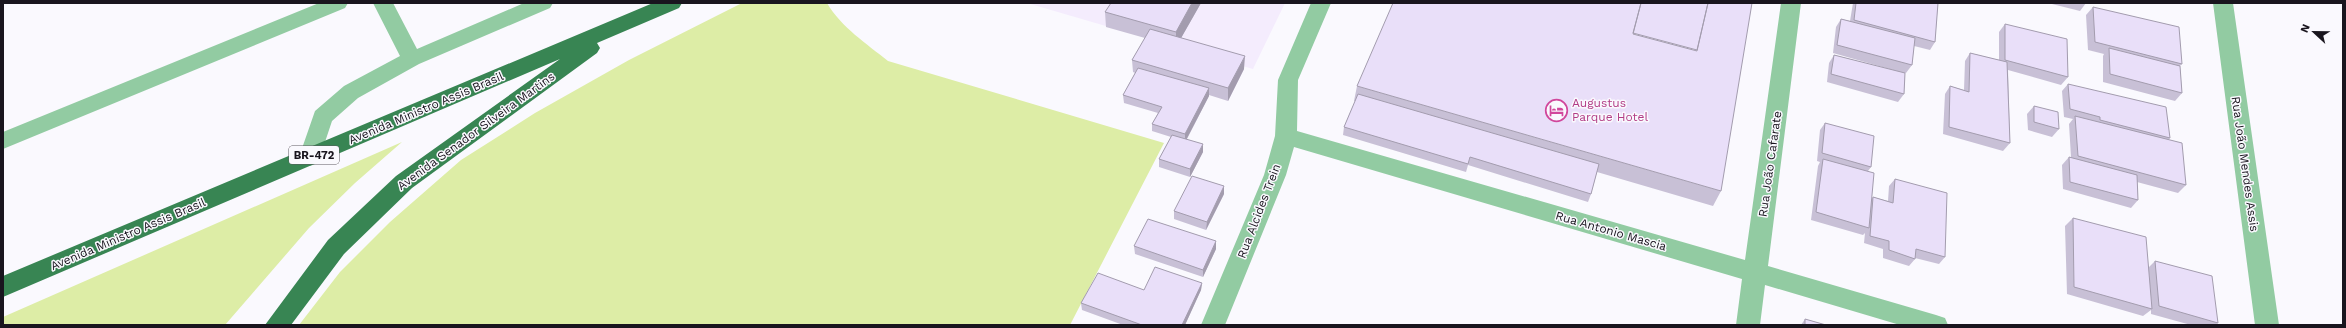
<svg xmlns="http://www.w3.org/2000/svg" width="2346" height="328" font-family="'Work Sans',sans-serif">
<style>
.commercial{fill:#f4ecfd}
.green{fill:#ddeda6}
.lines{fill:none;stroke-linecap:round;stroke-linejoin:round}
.minor{fill:#92cba2;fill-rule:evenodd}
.highway{fill:#388553;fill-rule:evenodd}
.wall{fill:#c8c0d6}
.shaded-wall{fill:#a39cae}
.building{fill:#e9dff9;stroke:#a39cae}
.labels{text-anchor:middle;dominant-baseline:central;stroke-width:3;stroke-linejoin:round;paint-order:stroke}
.shield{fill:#faf9fe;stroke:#5c5961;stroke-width:1}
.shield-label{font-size:11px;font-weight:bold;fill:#19151e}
.hotel-label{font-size:12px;fill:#b23c85;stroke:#faf9fe;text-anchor:start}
.street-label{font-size:12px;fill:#19151e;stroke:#faf9fe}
</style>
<rect width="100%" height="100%" fill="#faf9fe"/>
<path class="commercial" d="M1027 3H1285L1253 69Z"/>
<path class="green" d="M742 3H827C841 27 867 44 888 61L1164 143 1070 325H299L340 272 390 222 461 160 535 113 629 60Z
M402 142 355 183 309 228 225 325H3V317Z"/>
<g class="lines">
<path class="minor" d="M319 3H348L345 8 3 149V132Z
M373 3H393L417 49 524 3H553L550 8 419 64 358 98 332 121 318 163 310 166 302 163 299 157 315 111 344 86 400 56Z
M1311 3H1331L1298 80 1297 131 1745 260 1781 3H1801L1768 266 1936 315 1945 318 1948 325H1900L1765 285 1760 325H1736L1742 279 1294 147 1286 175 1225 325H1201L1264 175 1275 136 1278 80Z
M2213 3H2233L2279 325H2255Z"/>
<path class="highway" d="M653 3H682L679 8 597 43 600 48 597 53 412 188 344 254 291 325H265L328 240 396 176 560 59 3 297V276Z"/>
</g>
<path class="wall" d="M1201 3 1181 38 1244 69 1228 101 1209 95V96L1187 139 1203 152 1190 177 1159 167V159L1171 137 1152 131V124L1158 113 1124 103 1123 95 1135 73 1133 72 1132 60 1145 38 1106 27 1105 12Z
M1853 3H1938L1935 42 1930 50 1914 46 1912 65 1906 73H1905L1904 94 1898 102 1827 82 1829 63 1834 55 1900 72 1833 53 1836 27 1841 19 1850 21Z
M2048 3H2086L2080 11Z
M2093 7 2182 64 2180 66 2182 93 2175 101 2103 82V56L2104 54 2088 50 2086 15Z
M2005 24 2068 77 2061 85 2008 70 2010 143 2003 151 1943 134 1945 94 1950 86 1964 90 1965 61 1970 53 1999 60V32Z
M2068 84 2170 138 2168 140 2186 185 2178 193 2137 182 2138 200 2131 208 2063 189 2062 165 2069 157H2071L2069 124 2073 119 2064 117 2062 91Z
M1357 86 1721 191 1713 206 1597 172 1591 194 1588 202 1468 165 1466 172 1343 135 1344 127 1355 101H1354Z
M2034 106 2059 129 2052 137 2028 130 2027 114Z
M1825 123 1871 167 1868 171 1871 200 1873 197 1888 201 1889 186 1895 179 1945 257 1939 264 1915 258V259L1909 266 1883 258V249L1864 243 1865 233 1863 235 1811 220 1818 166 1820 162 1817 161 1820 130Z
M1224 194 1206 230 1174 219V211Z
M2073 218 2149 267 2155 261 2218 323 2215 325H2191L2151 314V310L2143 316 2067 294 2065 226Z
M1134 246 1216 249 1203 277 1135 254Z
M1202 283 1201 290 1185 325H1123L1082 310 1081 303 1144 290Z
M1805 319 1826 325H1801Z"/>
<path class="shaded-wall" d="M1192 3H1201L1176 47V32Z
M1245 56 1244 69 1228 101V88Z
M1209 88V96L1185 142V134Z
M1203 144V152L1190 177V169Z
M1224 186V194L1206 230 1207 222Z
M1216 241V249L1203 277V270Z
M1202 283 1201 290 1185 325H1182Z"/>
<path class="building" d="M1111 3H1192L1176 32 1105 12Z
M1393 3H1641L1633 34 1697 51 1708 3H1752L1721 191 1357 86Z
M1641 3H1708L1697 50 1633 33Z
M1856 3H1938L1935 42 1854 20Z
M2093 7 2179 27 2182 64 2095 42Z
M1841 19 1915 38 1912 65 1837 45Z
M2005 24 2067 39 2068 77 2005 60Z
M1150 29 1245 56 1228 88 1132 60Z
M2109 48 2180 66 2182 93 2110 74Z
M1970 53 2007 62 2010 143 1949 127 1950 86 1969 92Z
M1834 55 1905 73 1904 94 1831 74Z
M1138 68 1209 88 1185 134 1152 124 1162 107 1123 95Z
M2068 84 2166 107 2170 138 2100 120V117L2070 109Z
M1358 94 1599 164 1591 194 1470 157 1468 164 1344 127Z
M2034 106 2058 112 2059 129 2034 122Z
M2075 116 2182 143 2186 185 2078 156Z
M1825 123 1874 136 1871 167 1822 153Z
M1172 135 1203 144 1190 169 1159 159Z
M2069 157 2137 175 2138 200 2070 182Z
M1823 159 1874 173 1869 228 1816 212Z
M1192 176 1224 186 1207 222 1174 211Z
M1895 179 1947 193 1945 257 1916 249 1915 259 1889 250V241L1870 236 1873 197 1893 203Z
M2073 218 2146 237 2152 309 2074 287Z
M1148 219 1216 241 1203 270 1134 246Z
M2155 261 2212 276 2218 323 2159 306Z
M1155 267 1202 283 1182 325H1142L1081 303 1098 273 1144 290Z
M1805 319 1826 325H1805Z"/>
<defs>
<symbol id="hotel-ring" viewBox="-11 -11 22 22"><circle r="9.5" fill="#faf9fe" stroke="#d1479c" stroke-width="1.5"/><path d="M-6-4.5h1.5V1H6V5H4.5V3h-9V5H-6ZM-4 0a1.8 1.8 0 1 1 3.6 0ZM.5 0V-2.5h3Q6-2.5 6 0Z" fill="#d1479c"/></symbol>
</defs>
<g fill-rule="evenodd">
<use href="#hotel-ring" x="1544" y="98" width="25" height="25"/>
</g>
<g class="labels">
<rect class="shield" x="289" y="146" width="50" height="18" rx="3"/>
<g class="shield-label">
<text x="314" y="155">BR-472</text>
</g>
<g class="hotel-label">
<text x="1572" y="103">Augustus<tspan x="1572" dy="14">Parque Hotel</tspan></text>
</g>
<g class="street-label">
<text transform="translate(426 108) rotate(-23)">Avenida Ministro Assis Brasil</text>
<text transform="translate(476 131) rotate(-36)">Avenida Senador Silveira Martins</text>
<text transform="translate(1770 164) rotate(-82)">Rua João Cafarate</text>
<text transform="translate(2245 164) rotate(82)">Rua João Mendes Assis</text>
<text transform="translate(1259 211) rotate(-69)">Rua Alcides Trein</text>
<text transform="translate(1611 231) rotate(16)">Rua Antonio Mascia</text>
<text transform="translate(128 234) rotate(-23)">Avenida Ministro Assis Brasil</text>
</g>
</g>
<rect width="2346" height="328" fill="none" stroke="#19151e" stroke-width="8"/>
<g transform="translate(2314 32) rotate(292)" stroke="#faf9fe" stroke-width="3" paint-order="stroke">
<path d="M0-3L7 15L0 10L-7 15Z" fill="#19151e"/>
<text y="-6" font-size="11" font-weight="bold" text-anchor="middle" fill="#19151e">N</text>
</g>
</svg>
